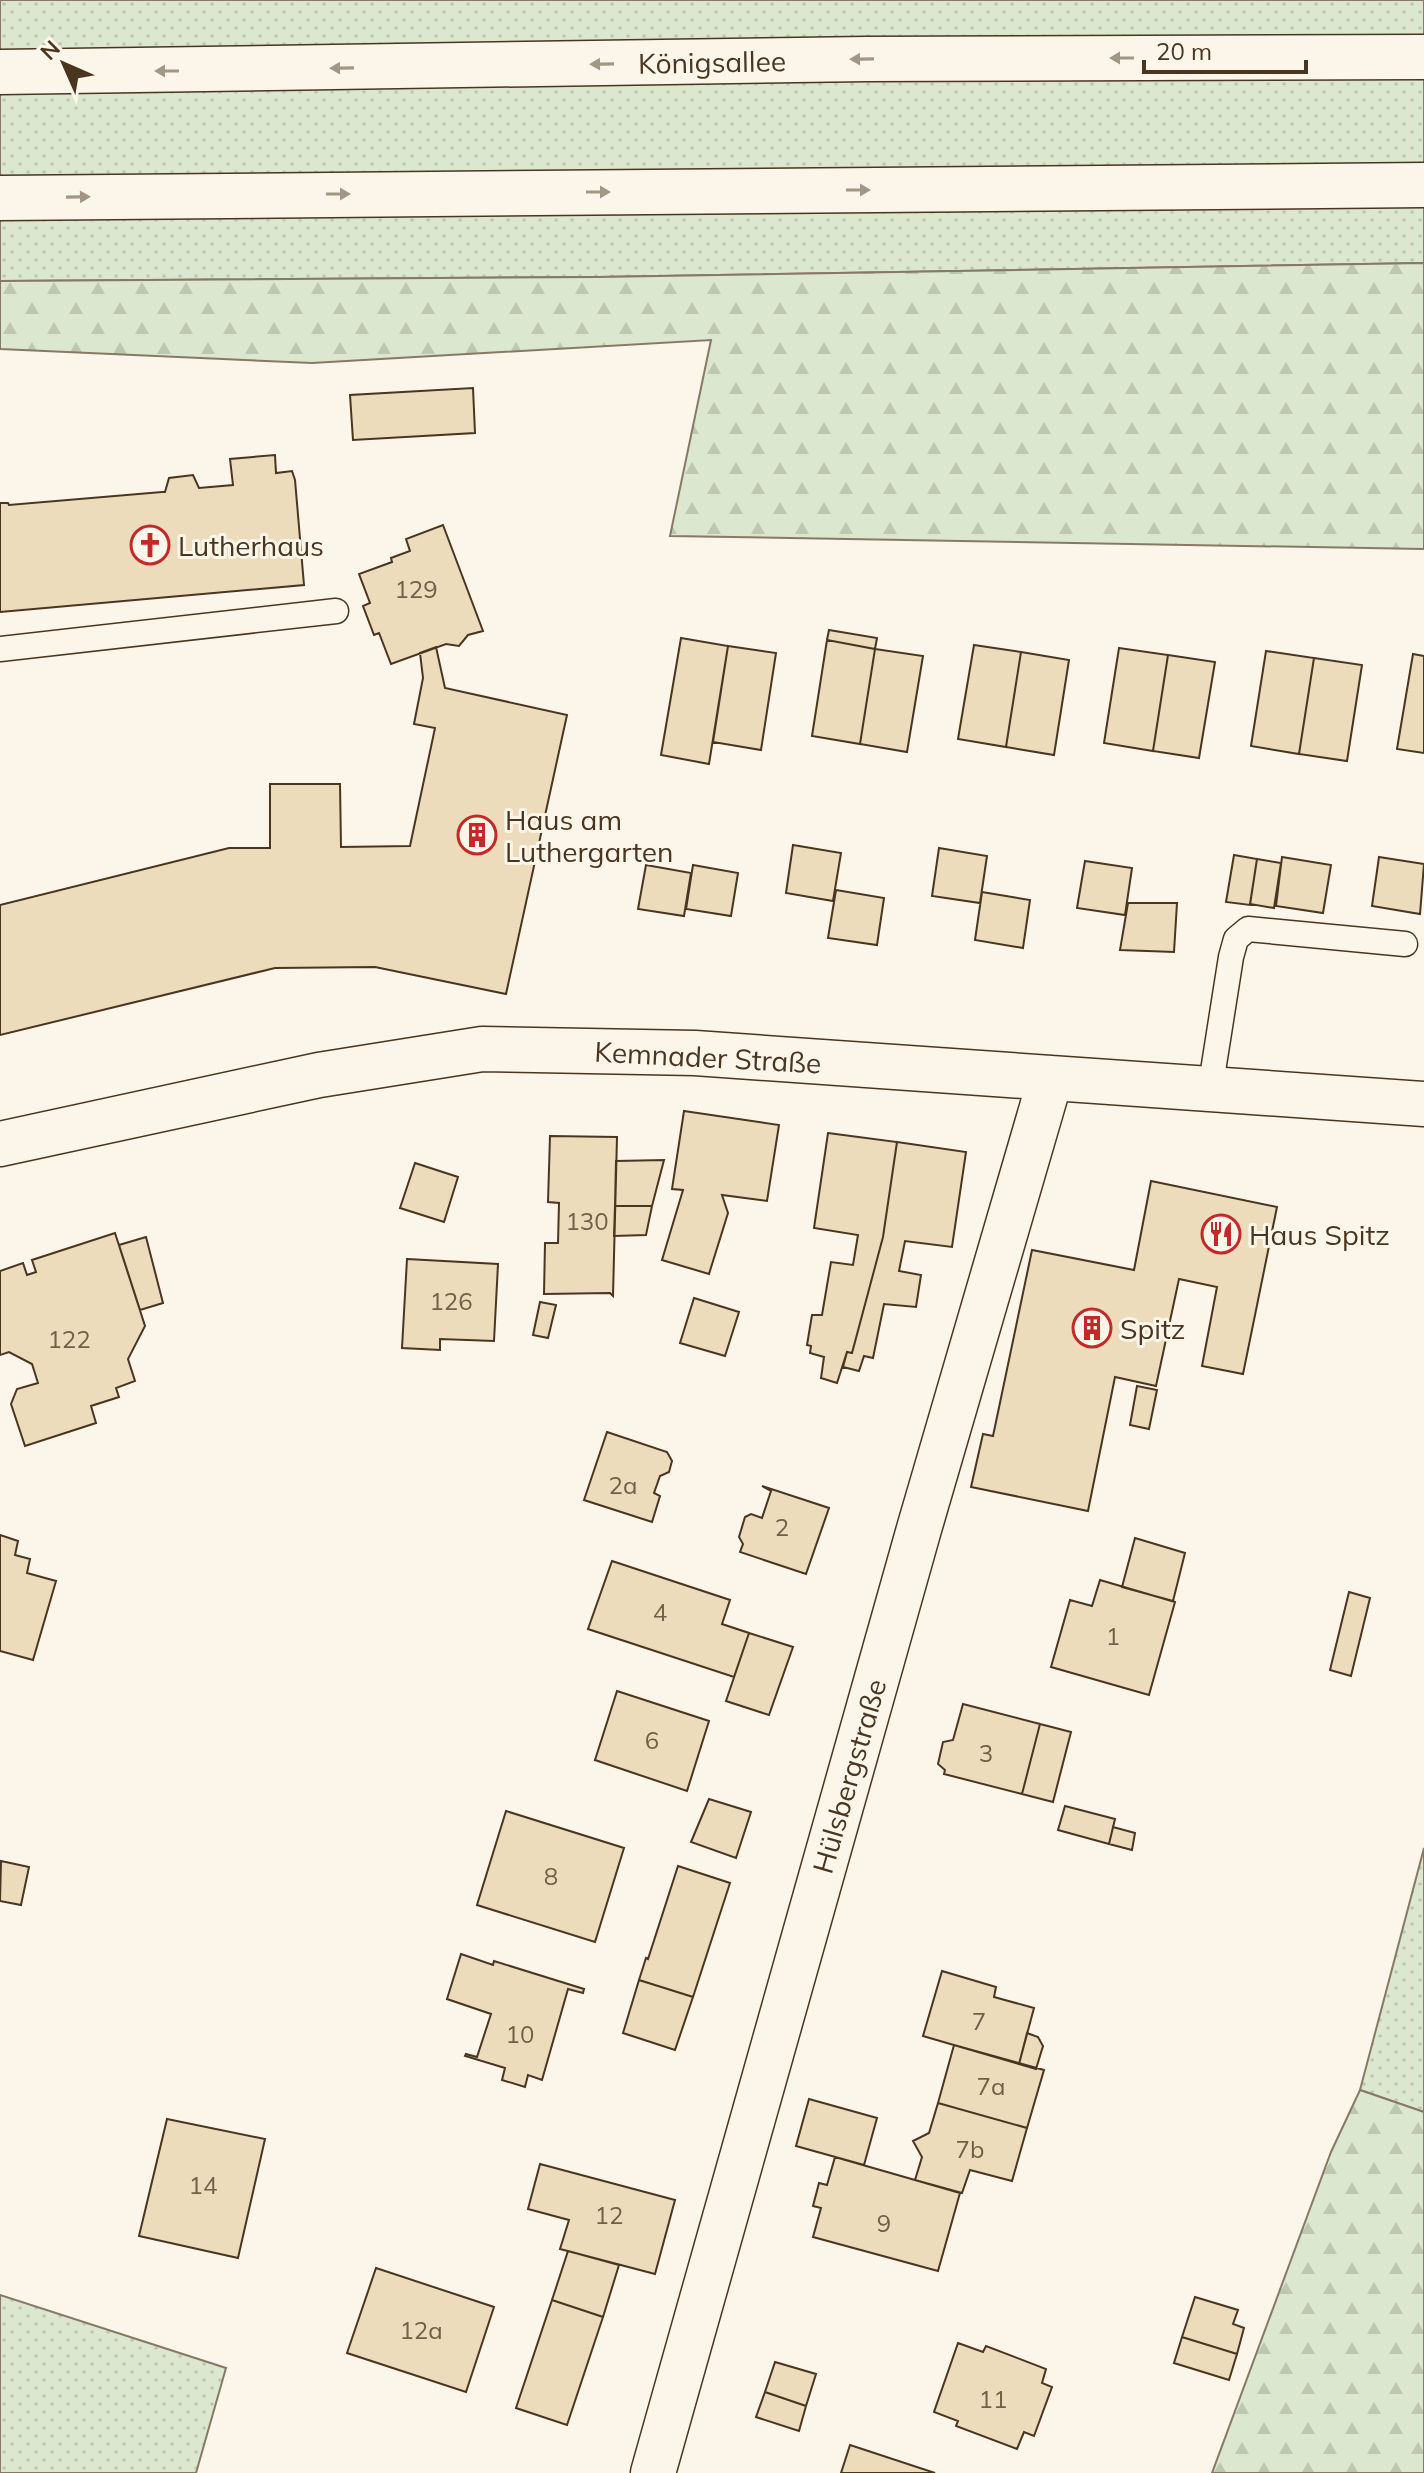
<svg xmlns="http://www.w3.org/2000/svg" width="1424" height="2473" font-family="Mulish,sans-serif">
<style>
.grass{fill:url(#grass-dots);stroke:#887966;stroke-width:2}
.forest{fill:url(#forest-firs);stroke:#887966;stroke-width:2}
.building{fill:#ecdcbc;stroke:#4a3520;stroke-width:2}
.lines{fill:none;stroke-linecap:round;stroke-linejoin:round}
.lane-casing{stroke:#4a3520;stroke-width:27}
.street-casing{stroke:#4a3520;stroke-width:47}
.primary-casing{stroke:#4a3520;stroke-width:47}
.lane{stroke:#fbf6e9;stroke-width:24}
.street{stroke:#fbf6e9;stroke-width:44}
.primary{stroke:#fbf6e9;stroke-width:44}
.oneway{fill:#a29684}
.labels{text-anchor:middle;dominant-baseline:central;stroke-width:6;stroke-linejoin:round;paint-order:stroke}
.number-label{font-size:24px;fill:#725f47}
.street-label{font-size:28px;fill:#4a3520;stroke:#fbf6e9}
.poi-label{font-size:28px;fill:#4a3520;stroke:#fbf6e9;text-anchor:start}
</style>
<defs>
<pattern id="grass-dots" width="8" height="8" patternUnits="userSpaceOnUse" patternTransform="scale(2)"><rect width="8" height="8" fill="#dce7d0"/><path d="M2 2h.1M6 6h.1" fill="none" stroke="#bec7b2" stroke-width="1.8" stroke-linecap="round"/></pattern>
<pattern id="forest-firs" width="22" height="20" patternUnits="userSpaceOnUse" patternTransform="scale(2)"><rect width="22" height="20" fill="#dce7d0"/><path d="M5 1l3.5 6h-7zM16 11l3.5 6h-7z" fill="#bec7b2"/></pattern>
</defs>
<rect width="100%" height="100%" fill="#fbf6e9"/>
<path class="grass" d="M0 0H1424V263L598 277 0 281Z
M1424 1848V2112L1360 2090Z
M0 2295 226 2368 196 2473H0Z"/>
<path class="forest" d="M1424 263V549L670 536 711 340 312 363 0 349V281L598 277Z
M1360 2090 1424 2112V2473H1212L1331 2152Z"/>
<path class="building" d="M473 388 475 433 353 440 350 395Z
M275 455 276 473 292 471 295 480 304 585 0 612V503H8L9 505 162 492H165L169 478 193 475 199 488 233 485 230 459Z
M443 525 483 631 468 635 459 646 446 644 391 664 379 633 374 635 363 606 370 603 359 574 392 562 391 558 410 551 406 539Z
M829 630 877 638 875 649 827 640Z
M681 638 728 646 709 764 661 755Z
M827 640 875 649 860 744 812 736Z
M974 645 1021 652 1006 747 958 739Z
M728 646 776 653 761 750 713 742Z
M436 647 445 688 567 715 506 994 375 967 275 968 0 1035V905L229 848H270V784H340L341 847 410 846 435 728 414 724 423 678 420 653Z
M1119 648 1168 655 1153 751 1104 743Z
M875 649 923 656 907 752 860 744Z
M1266 651 1314 658 1299 754 1251 746Z
M1021 652 1069 660 1054 755 1006 747Z
M1413 654 1424 656V753L1397 749Z
M1168 655 1215 662 1199 758 1153 751Z
M1314 658 1362 665 1347 761 1299 754Z
M793 845 841 853 833 901 786 893Z
M939 848 987 856 980 903 932 896Z
M1234 855 1257 859 1250 905 1226 902Z
M1282 857 1331 865 1323 913 1276 906Z
M1379 857 1424 864 1420 914 1372 906Z
M1257 859 1281 863 1274 908 1250 904Z
M1085 861 1132 868 1125 915 1077 908Z
M646 865 691 873 684 916 638 909Z
M693 865 738 873 731 916 686 909Z
M836 890 884 898 877 945 828 938Z
M982 892 1030 900 1023 948 975 940Z
M1128 903H1177L1174 952 1120 950Z
M684 1111 779 1125 767 1201 722 1195 728 1213 709 1274 662 1260 683 1190 672 1189Z
M828 1133 897 1142 883 1237 852 1353 847 1352 837 1383 821 1378 824 1357 810 1353 811 1346 807 1345 812 1315H822L831 1262 853 1265 858 1235 814 1228Z
M550 1136 617 1137 613 1296 610 1293 544 1294 545 1243H558L559 1203 548 1202Z
M897 1142 966 1152 952 1247 905 1241 899 1271 921 1275 916 1307 884 1304 873 1358 864 1356 859 1371 843 1367 847 1352 852 1353 883 1237Z
M664 1160 652 1206H615L616 1161Z
M415 1163 458 1177 444 1222 400 1208Z
M1151 1181 1277 1207 1243 1374 1202 1366 1217 1287 1179 1279 1156 1386 1115 1377 1088 1511 971 1487 983 1434 993 1436 1032 1250 1134 1270Z
M615 1206H652L646 1235 614 1236Z
M115 1233 145 1326 128 1359 135 1381 116 1388 119 1397 91 1406 96 1423 25 1446 11 1404 17 1389 38 1383 32 1364 9 1352 0 1355V1271L23 1263 27 1275 36 1272 32 1260Z
M146 1237 163 1303 140 1310 119 1245Z
M407 1259 498 1264 494 1341 440 1339V1350L402 1348Z
M694 1298 739 1312 725 1356 680 1343Z
M540 1302 556 1305 548 1338 533 1335Z
M1137 1386 1157 1390 1149 1429 1130 1425Z
M607 1432 667 1452 672 1461 669 1472 660 1476 654 1493 660 1496 652 1522 584 1500Z
M762 1486 829 1508 806 1574 740 1552 743 1544 739 1537 745 1517 751 1514 762 1518 771 1491Z
M0 1535 18 1541 15 1555 30 1559 27 1573 56 1581 33 1660 0 1651Z
M1135 1538 1185 1553 1173 1601 1122 1587Z
M612 1561 730 1600 722 1624 749 1633 734 1677 588 1629Z
M1100 1580 1175 1602 1149 1695 1051 1667 1070 1600 1092 1606Z
M1349 1592 1370 1598 1351 1676 1330 1670Z
M749 1633 793 1647 769 1715 726 1701Z
M617 1691 709 1721 687 1791 595 1760Z
M963 1704 1040 1724 1022 1794 944 1774 945 1770 938 1764 943 1742 953 1740Z
M1040 1724 1071 1732 1053 1802 1022 1794Z
M709 1799 751 1812 736 1858 691 1842Z
M1065 1806 1115 1819 1109 1844 1058 1830Z
M506 1811 624 1848 595 1942 477 1905Z
M1113 1827 1135 1833 1132 1850 1109 1844Z
M1 1861 29 1867 21 1905 0 1901Z
M678 1866 730 1883 693 1997 639 1980 646 1958 648 1959Z
M461 1954 493 1965 494 1961 584 1989 583 1993 568 1989 542 2080 528 2075 525 2087 502 2080 505 2068 465 2056 466 2054 477 2057 491 2014 447 1999Z
M942 1971 996 1987 994 1997 1034 2008 1019 2064 923 2036Z
M639 1980 693 1997 675 2050 623 2033Z
M1027 2033 1038 2037 1043 2046 1036 2069 1019 2064Z
M954 2045 1044 2070 1027 2128 938 2103Z
M809 2099 877 2118 864 2165 796 2146Z
M938 2103 1027 2128 1012 2181 970 2170 962 2193 915 2180 922 2157 913 2141 929 2133Z
M167 2119 265 2139 238 2258 139 2236Z
M835 2157 960 2193 938 2271 813 2237 821 2208 813 2206 819 2183 827 2185Z
M540 2164 675 2200 655 2274 560 2249 569 2220 528 2209Z
M568 2251 619 2265 603 2317 552 2300Z
M376 2268 494 2307 466 2392 347 2353Z
M1195 2297 1238 2310 1233 2324 1244 2328 1237 2354 1182 2337Z
M552 2300 603 2317 567 2425 516 2408Z
M1182 2337 1237 2354 1229 2380 1174 2363Z
M958 2343 983 2352 986 2346 1046 2369 1042 2383 1052 2387 1034 2436 1024 2432 1017 2449 956 2426 958 2421 934 2412Z
M775 2362 816 2374 806 2406 765 2392Z
M765 2392 806 2406 799 2431 756 2417Z
M850 2445 935 2473H841Z"/>
<g class="lines">
<defs>
<path id="lane" d="M0 649 336 611
M1210 1090 1231 957 1236 939 1248 929 1405 944"/>
<path id="street" d="M0 1144 319 1075 482 1049 695 1053 1424 1104
M653 2473 919 1529 1050 1080"/>
<path id="primary" d="M0 72 866 59 1424 57
M0 198 1424 185"/>
</defs>
<use href="#lane" class="lane-casing"/>
<use href="#street" class="street-casing"/>
<use href="#primary" class="primary-casing"/>
<use href="#lane" class="lane"/>
<use href="#street" class="street"/>
<use href="#primary" class="primary"/>
</g>
<defs><path id="oneway-solid" d="M-6-.8H1V-3.2L6.5 0L1 3.2V.8H-6Z" transform="scale(2)"/></defs>
<g class="oneway">
<use href="#oneway-solid" transform="translate(1122 58) rotate(180)"/>
<use href="#oneway-solid" transform="translate(862 59) rotate(179)"/>
<use href="#oneway-solid" transform="translate(602 64) rotate(179)"/>
<use href="#oneway-solid" transform="translate(342 68) rotate(179)"/>
<use href="#oneway-solid" transform="translate(167 71) rotate(180)"/>
<use href="#oneway-solid" transform="translate(858 190)"/>
<use href="#oneway-solid" transform="translate(598 192)"/>
<use href="#oneway-solid" transform="translate(338 194)"/>
<use href="#oneway-solid" transform="translate(78 197) rotate(-1)"/>
</g>
<defs>
<symbol id="church-ring" viewBox="-11 -11 22 22"><circle r="9.5" fill="#fbf6e9" stroke="#c62828" stroke-width="1.5"/><path d="M-1.2-6h2.4v3.5h3.3v2.4h-3.3V6h-2.4V-.1h-3.3v-2.4h3.3Z" fill="#c62828"/></symbol>
<symbol id="building-ring" viewBox="-11 -11 22 22"><circle r="9.5" fill="#fbf6e9" stroke="#c62828" stroke-width="1.5"/><path d="M-4-6H4V6H1V3H-1V6H-4ZM-2.5-4.3h1.7v1.8h-1.7ZM.8-4.3h1.7v1.8H.8ZM-2.5-1h1.7V.8h-1.7ZM.8-1h1.7V.8H.8Z" fill="#c62828"/></symbol>
<symbol id="restaurant-ring" viewBox="-11 -11 22 22"><circle r="9.5" fill="#fbf6e9" stroke="#c62828" stroke-width="1.5"/><path d="M-5-6h1v4h1v-4h1v4h1v-4h1v5L-1.5 .5V6h-2V.5L-5-1ZM5-6V6H3V1.5H1.5Q1.5-4 5-6Z" fill="#c62828"/></symbol>
</defs>
<g fill-rule="evenodd">
<use href="#church-ring" x="128" y="523" width="44" height="44"/>
<use href="#building-ring" x="455" y="813" width="44" height="44"/>
<use href="#restaurant-ring" x="1199" y="1212" width="44" height="44"/>
<use href="#building-ring" x="1070" y="1306" width="44" height="44"/>
</g>
<g class="labels">
<g class="number-label">
<text x="416" y="589">129</text>
<text x="587" y="1221">130</text>
<text x="451" y="1301">126</text>
<text x="69" y="1339">122</text>
<text x="623" y="1485">2a</text>
<text x="782" y="1527">2</text>
<text x="660" y="1612">4</text>
<text x="1113" y="1636">1</text>
<text x="652" y="1740">6</text>
<text x="986" y="1753">3</text>
<text x="551" y="1876">8</text>
<text x="979" y="2021">7</text>
<text x="520" y="2034">10</text>
<text x="991" y="2086">7a</text>
<text x="970" y="2149">7b</text>
<text x="203" y="2185">14</text>
<text x="609" y="2215">12</text>
<text x="884" y="2223">9</text>
<text x="421" y="2330">12a</text>
<text x="993" y="2399">11</text>
</g>
<g class="street-label">
<text transform="translate(712 62) rotate(-1)">Königsallee</text>
<text transform="translate(708 1057) rotate(3)">Kemnader Straße</text>
<text transform="translate(849 1776) rotate(-74)">Hülsbergstraße</text>
</g>
<g class="poi-label">
<text x="178" y="545">Lutherhaus</text>
<text x="505" y="819">Haus am<tspan x="505" dy="32">Luthergarten</tspan></text>
<text x="1249" y="1234">Haus Spitz</text>
<text x="1120" y="1328">Spitz</text>
</g>
</g>
<g transform="translate(64 64) rotate(315)" stroke="#fbf6e9" stroke-width="6" paint-order="stroke">
<path d="M0-6L14 30L0 20L-14 30Z" fill="#4a3520"/>
<text y="-12" font-size="22" font-weight="bold" text-anchor="middle" fill="#4a3520">N</text>
</g>
<path d="M1144 60v12h162v-12" fill="none" stroke="#4a3520" stroke-width="4"/>
<text x="1156" y="60" font-size="24" fill="#4a3520" stroke="#fbf6e9" stroke-width="6" paint-order="stroke">20 m</text>
</svg>
